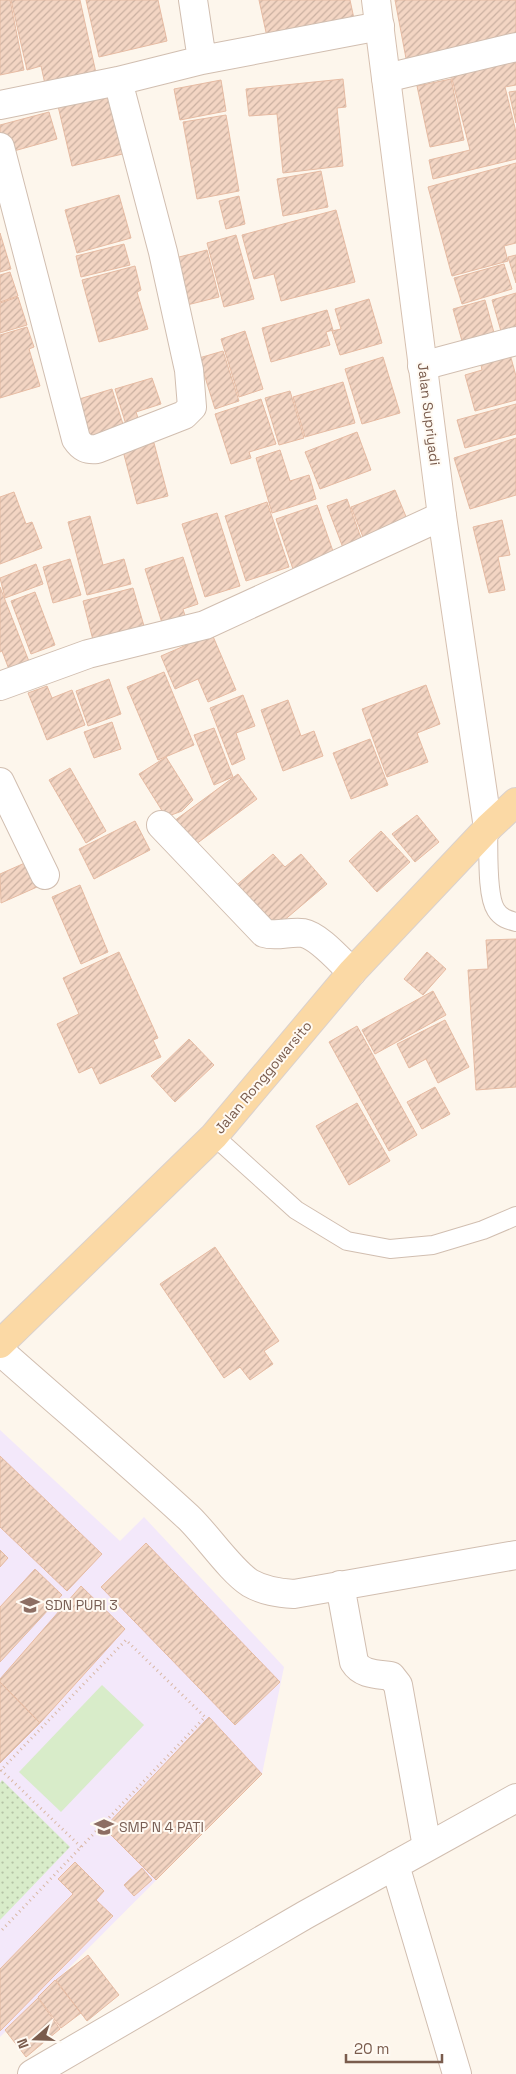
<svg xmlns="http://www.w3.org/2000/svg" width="516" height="2074" font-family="'Space Grotesk',sans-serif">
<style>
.education{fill:#f3e8fa}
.grass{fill:url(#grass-dots)}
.pitch{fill:#d8ecc9}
.building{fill:url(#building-hatch);stroke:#e6bba3}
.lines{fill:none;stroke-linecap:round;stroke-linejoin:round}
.lane-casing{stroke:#d1beb0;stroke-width:20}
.street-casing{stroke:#d1beb0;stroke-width:30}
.secondary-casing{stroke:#d6c0b0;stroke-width:30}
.primary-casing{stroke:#dad1cd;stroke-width:30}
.path{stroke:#d9b8a5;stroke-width:3;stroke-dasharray:1 4;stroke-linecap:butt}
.lane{stroke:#fff;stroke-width:18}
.street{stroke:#fff;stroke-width:28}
.secondary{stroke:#fff;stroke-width:28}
.primary{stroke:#fbd9a5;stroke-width:28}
.labels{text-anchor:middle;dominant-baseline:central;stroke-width:4;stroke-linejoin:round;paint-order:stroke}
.street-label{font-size:14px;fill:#7a5c4d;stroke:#fffaf3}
.education-label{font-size:14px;fill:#785e54;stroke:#fffaf3;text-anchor:start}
</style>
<defs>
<pattern id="grass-dots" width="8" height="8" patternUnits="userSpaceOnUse" patternTransform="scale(1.25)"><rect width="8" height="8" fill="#d8ecc9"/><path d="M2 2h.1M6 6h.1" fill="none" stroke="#b4c2a5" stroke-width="1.8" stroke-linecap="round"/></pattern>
<pattern id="building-hatch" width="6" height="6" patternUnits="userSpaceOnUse" patternTransform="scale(1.25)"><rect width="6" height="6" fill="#f3d5c3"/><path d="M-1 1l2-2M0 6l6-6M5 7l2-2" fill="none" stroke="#cab0a1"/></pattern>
</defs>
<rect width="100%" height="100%" fill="#fdf6ec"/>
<path class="education" d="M0 1430 120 1541 144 1517 284 1667 262 1774 0 2037Z"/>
<path class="grass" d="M2 1780 70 1847 0 1920V1783Z"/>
<path class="pitch" d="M102 1685 144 1725 61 1812 19 1772Z"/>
<path class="building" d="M0 0H10L24 70 0 75Z
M11 0H80L96 73 45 84 41 66 27 70Z
M86 0H158L167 41 99 57Z
M259 0H350L356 28 269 46Z
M395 0H516V43L408 69Z
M516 59V85L505 87 516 132V159L433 179 429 160 470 150 451 75Z
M343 79 346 107 337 108 343 166 283 173 277 114 249 116 246 89Z
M451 79 464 140 430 147 417 86Z
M221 80 226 111 180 120 174 89Z
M516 91V123L509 92Z
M116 93 131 152 72 166 58 106Z
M49 112 57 139 3 154 0 142V125Z
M226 115 239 191 197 199 183 122Z
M516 163V243L504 246 508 261 452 276 428 187Z
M321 171 328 207 283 216 277 179Z
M119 195 131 238 77 253 65 210Z
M239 196 245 224 226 229 219 201Z
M336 210 355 282 281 301 274 274 254 279 242 235Z
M0 233 11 269 0 272Z
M236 235 254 299 224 307 207 243Z
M124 244 130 265 81 277 76 256Z
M207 250 219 297 179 307 167 260Z
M516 255V283L508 257Z
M504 264 512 289 462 304 454 278Z
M135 266 141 290 137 292 148 329 99 342 82 280Z
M10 272 18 296 0 302V275Z
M516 293V334L503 338 492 300Z
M18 297 27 325 0 333V303Z
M369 299 382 343 340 355 332 331 341 329 335 309Z
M485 300 496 340 464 348 453 309Z
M327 310 333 330 326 332 330 345 271 362 262 328Z
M27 327 34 347 29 349 40 386 0 398V335Z
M245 331 263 389 239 397 221 339Z
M508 347 516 376V400L475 411 465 375 482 370 479 355Z
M223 351 239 401 215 409 199 358Z
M383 357 400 413 362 424 345 369Z
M152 378 161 404 136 412 140 424 127 428 115 389Z
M343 382 355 423 305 437 293 397Z
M112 389 126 434 89 444 76 400Z
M290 391 304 438 279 445 265 398Z
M261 399 276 444 249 452 251 458 231 464 215 414Z
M516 404V434L465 448 457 420Z
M357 432 371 470 320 489 305 452Z
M516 438V495L470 509 454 458Z
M154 443 168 496 137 504 123 451Z
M280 450 290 481 309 475 316 499 272 513 256 458Z
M395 490 407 519 363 537 351 507Z
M14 492 26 524 32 522 42 548 0 564V497Z
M347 499 364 546 345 553 327 506Z
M267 502 289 567 246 581 225 516Z
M317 505 335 557 294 572 276 519Z
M217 513 240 586 205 597 182 524Z
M90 516 103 565 124 559 131 584 87 595 68 522Z
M502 520 510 555 498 557 505 590 489 593 473 527Z
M183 557 198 604 183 609 186 619 163 626 145 569Z
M70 559 81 595 53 603 43 567Z
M36 564 43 584 5 598 0 578Z
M0 587 30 664 10 672 2 651 0 652Z
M133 588 144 626 93 640 83 601Z
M35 592 55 645 31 654 11 601Z
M212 634 236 690 208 702 198 679 175 689 161 656Z
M164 672 194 745 158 760 127 687Z
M109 679 121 714 88 726 76 691Z
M426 685 440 724 417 733 428 762 387 777 362 709Z
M47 686 52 698 72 690 85 725 47 740 28 693Z
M243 695 255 726 236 733 245 759 232 765 210 708Z
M288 700 301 736 314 731 323 756 283 771 261 710Z
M112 722 121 749 94 758 84 732Z
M214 728 233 777 214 785 194 735Z
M370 739 388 785 351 799 333 753Z
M166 757 193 800 182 811 166 817 139 774Z
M70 768 106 831 86 843 49 780Z
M238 774 257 799 188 850 170 824Z
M417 815 439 842 415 862 392 834Z
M135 821 150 850 94 879 79 849Z
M381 831 410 862 377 892 349 861Z
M273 854 285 867 301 854 327 884 269 933 232 889Z
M27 862 37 887 1 903 0 874Z
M80 885 108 952 81 964 52 897Z
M516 939V1087L476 1090 468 970 488 969 486 940Z
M119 952 158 1038 153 1040 161 1057 100 1084 92 1067 79 1073 57 1024 79 1014 63 978Z
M427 952 446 969 423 995 404 979Z
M433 991 446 1015 375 1054 362 1030Z
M445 1020 469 1067 438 1083 426 1059 409 1068 397 1044Z
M357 1026 417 1135 389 1151 329 1042Z
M189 1039 214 1065 175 1102 151 1076Z
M435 1087 450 1114 422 1129 407 1102Z
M357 1103 390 1161 349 1185 316 1126Z
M215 1247 279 1341 264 1351 273 1364 250 1380 240 1367 224 1378 160 1284Z
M0 1456 102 1554 67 1591 0 1527Z
M146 1543 280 1682 235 1725 101 1587Z
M0 1550 8 1558 0 1567Z
M35 1569 62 1595 0 1662V1607Z
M81 1586 125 1629 40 1723 0 1682V1679Z
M0 1682 40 1723 0 1763Z
M209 1717 262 1774 156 1880 104 1828Z
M75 1862 104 1891 96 1900 113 1916 0 2031V1969L73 1894 58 1879Z
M142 1868 152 1880 134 1896 124 1885Z
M88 1955 119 1995 87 2021 56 1980Z
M55 1980 81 2013 61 2028 38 1997Z
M38 1998 60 2029 26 2057 5 2030Z"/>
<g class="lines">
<defs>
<path id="lane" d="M488 828C489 848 486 895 496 910 501 918 508 920 516 922
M214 1136 296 1210 347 1241 390 1249 433 1245 483 1230 516 1216"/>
<path id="street" d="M193 0 202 60
M386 78 516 47
M0 105 118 81 202 60 380 26
M0 147 76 439C82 448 87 450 97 449L184 415 192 407 189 370 163 252 118 81
M422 366 516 341
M0 686 88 654 205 625 442 516
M0 782 45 875
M161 825 264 933C277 937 290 931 303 933 319 936 340 961 352 972
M0 1351C62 1406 126 1460 188 1517 207 1535 230 1570 250 1583 264 1591 278 1593 294 1594L516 1555
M340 1585 354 1662C362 1675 377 1674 391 1676L398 1685 427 1847
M395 1865 457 2074
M32 2074 305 1915 516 1798"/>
<path id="secondary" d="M376 0 442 516 488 828"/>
<path id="primary" d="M0 1344 214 1136 352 972 488 828 516 802"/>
</defs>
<use href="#lane" class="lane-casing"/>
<use href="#street" class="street-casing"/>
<use href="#secondary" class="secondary-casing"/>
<use href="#primary" class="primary-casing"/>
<path class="path" d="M1 1770 81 1847
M0 1771 126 1640 205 1717 0 1932"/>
<use href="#lane" class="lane"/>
<use href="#street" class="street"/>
<use href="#secondary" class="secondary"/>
<use href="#primary" class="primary"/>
</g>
<defs>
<symbol id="school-bare" viewBox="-9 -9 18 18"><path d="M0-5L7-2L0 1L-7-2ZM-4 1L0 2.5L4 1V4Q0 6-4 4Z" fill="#8d6e63" stroke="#fffaf3" stroke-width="2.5" paint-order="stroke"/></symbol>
</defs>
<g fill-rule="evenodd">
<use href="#school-bare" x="16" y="1591" width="28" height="28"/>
<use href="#school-bare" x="90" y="1813" width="28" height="28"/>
</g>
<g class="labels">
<g class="street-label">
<text transform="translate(429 414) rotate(83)">Jalan Supriyadi</text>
<text transform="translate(263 1077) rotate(-50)">Jalan Ronggowarsito</text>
</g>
<g class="education-label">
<text x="45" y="1605">SDN PURI 3</text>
<text x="119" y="1827">SMP N 4 PATI</text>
</g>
</g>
<g transform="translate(35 2039) rotate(250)" stroke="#fffaf3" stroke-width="4" paint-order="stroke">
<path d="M0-4L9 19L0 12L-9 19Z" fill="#7a5c4d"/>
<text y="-8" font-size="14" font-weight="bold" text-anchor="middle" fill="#7a5c4d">N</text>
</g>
<path d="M346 2054v8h96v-8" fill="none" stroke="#7a5c4d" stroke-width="2.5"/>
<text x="354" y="2054" font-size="15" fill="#7a5c4d" stroke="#fffaf3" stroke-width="4" paint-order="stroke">20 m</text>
</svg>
